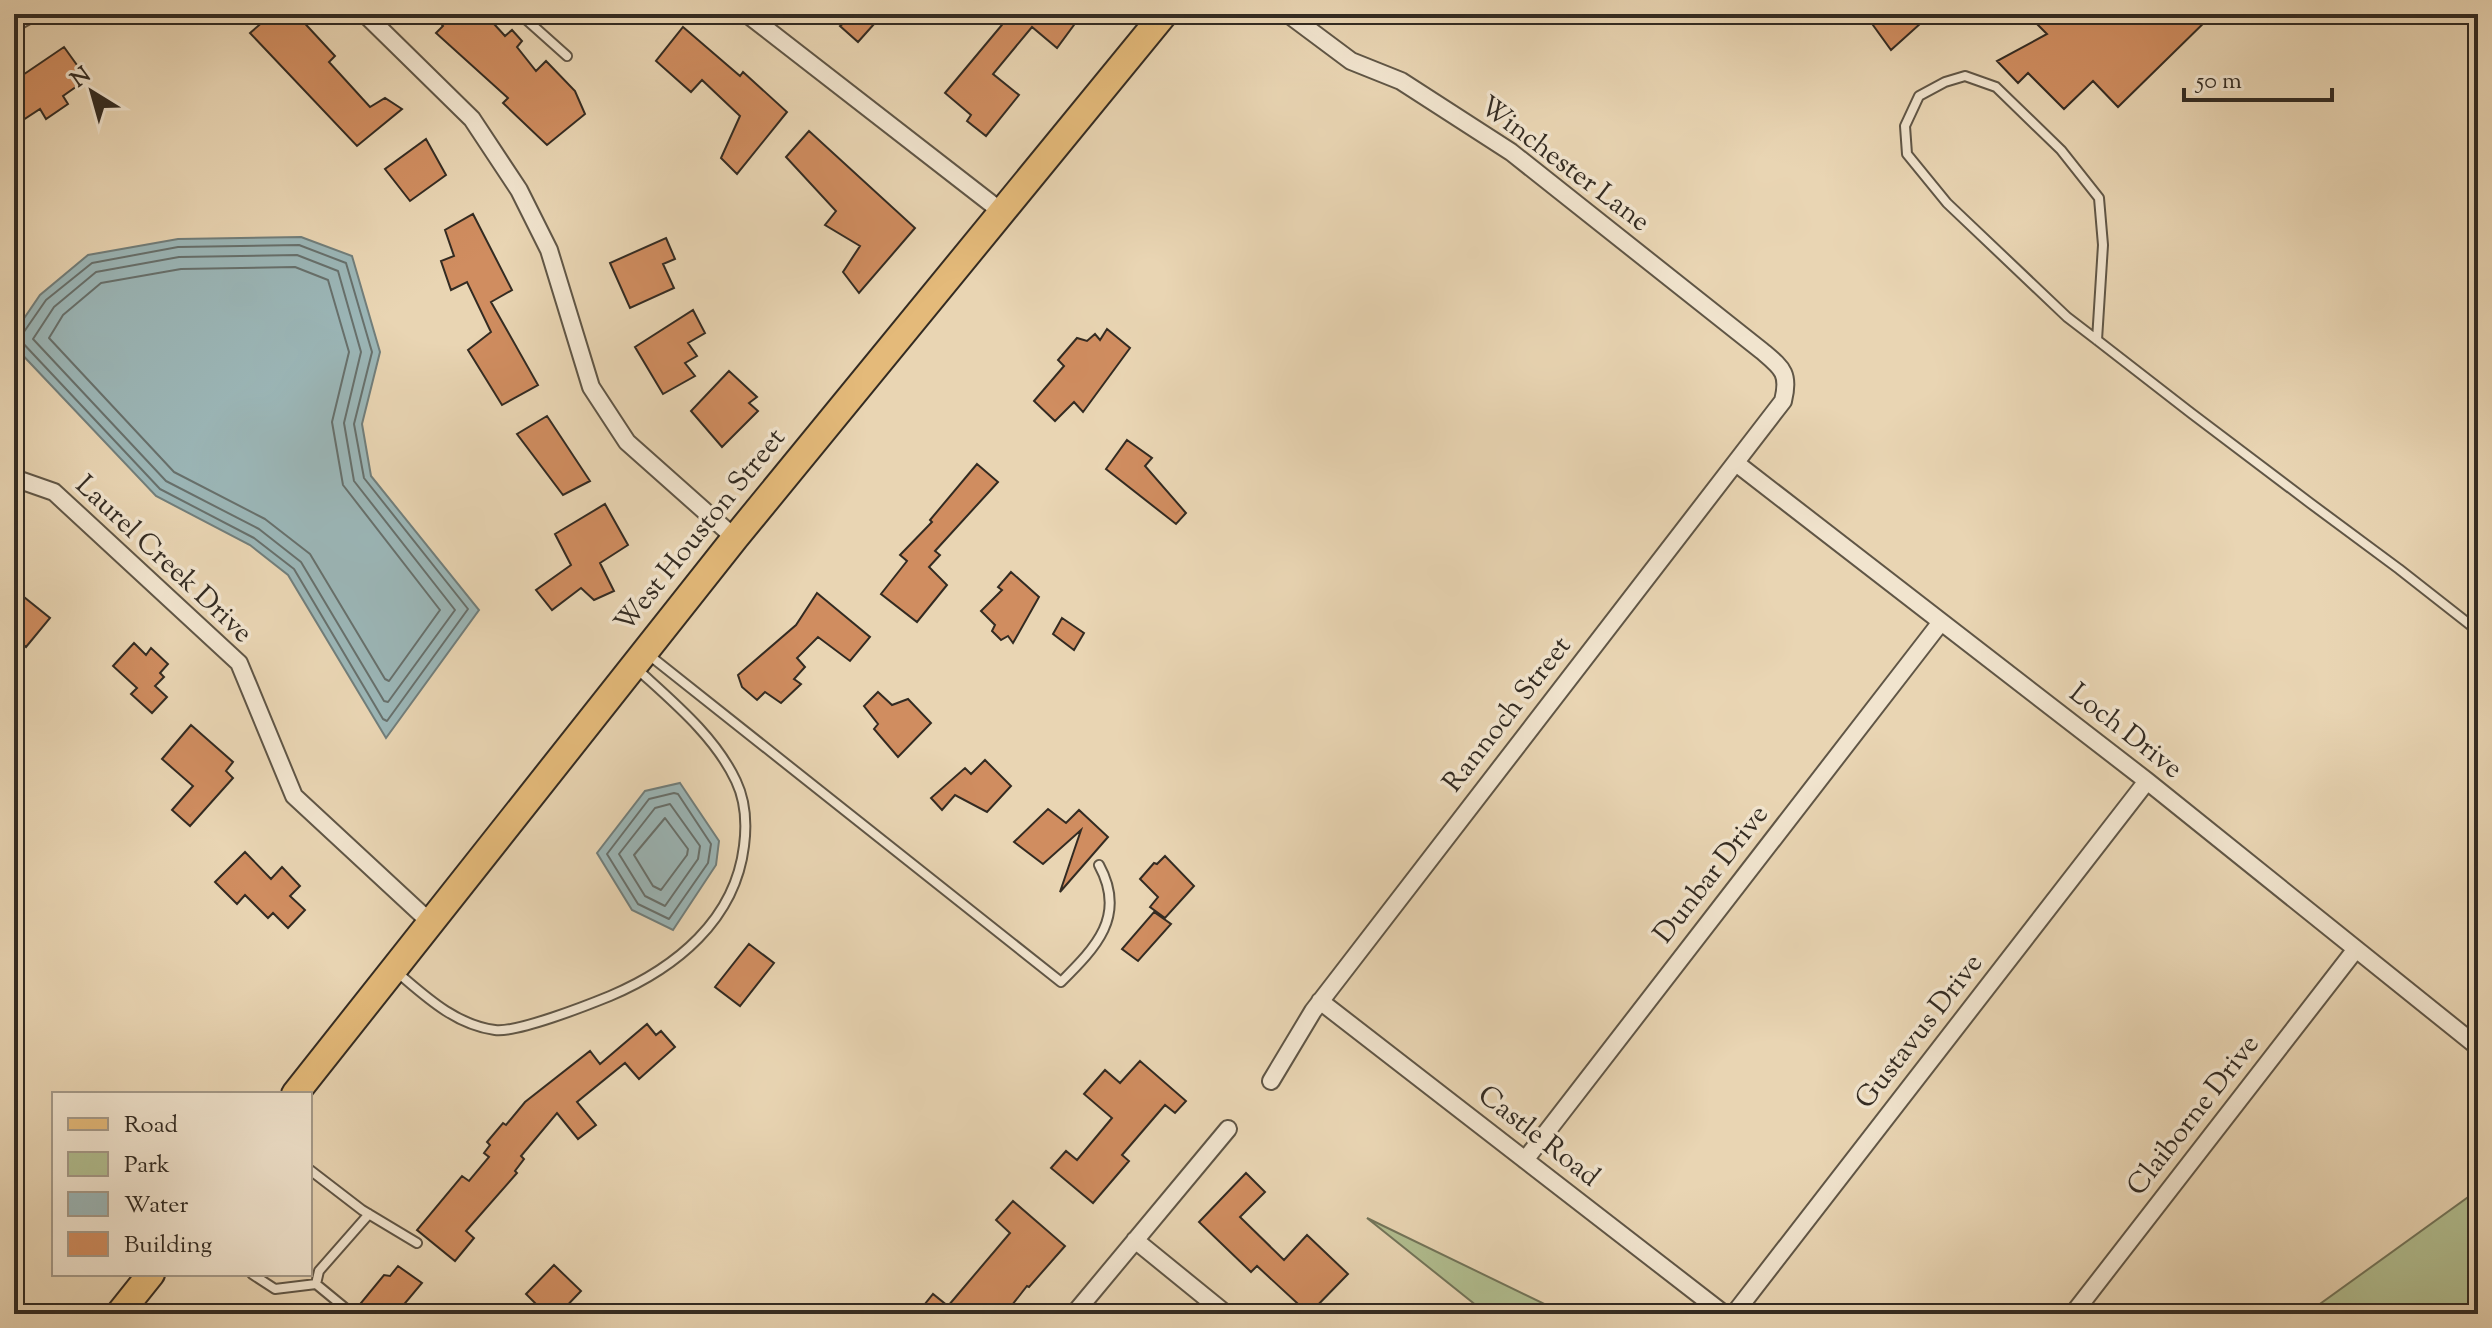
<svg xmlns="http://www.w3.org/2000/svg" width="2492" height="1328" font-family="'Sorts Mill Goudy',serif">
<style>
.green{fill:#b1be90;stroke:#727459;stroke-width:2}
.water{fill:#9bb6b7;stroke:#717e7b;stroke-width:2}
.lines{fill:none;stroke-linecap:round;stroke-linejoin:round}
.shore{stroke:#67706c;stroke-width:2}
.building{fill:#d08d60;stroke:#332b22;stroke-width:2}
.service-casing{stroke:#605646;stroke-width:12}
.minor-casing{stroke:#605646;stroke-width:20}
.primary-casing{stroke:#332b22;stroke-width:30}
.service{stroke:#f1e4ce;stroke-width:8}
.minor{stroke:#f1e4ce;stroke-width:16}
.primary{stroke:#e4ba7a;stroke-width:26}
.labels{text-anchor:middle;dominant-baseline:central;stroke-width:7;stroke-linejoin:round;paint-order:stroke}
.street-label{font-size:28px;fill:#332b22;stroke:#f1e4ce}
</style>
<rect width="100%" height="100%" fill="#e9d5b3"/>
<filter id="stains"><feTurbulence type="fractalNoise" baseFrequency=".0025" numOctaves="4"/><feColorMatrix values="0 0 0 0 .2 0 0 0 0 .09 0 0 0 0 .02 0 0 0 .5 -.17"/></filter>
<radialGradient id="worn" r=".72"><stop offset=".6" stop-color="#630" stop-opacity="0"/><stop offset="1" stop-color="#630" stop-opacity=".3"/></radialGradient>
<path class="green" d="M2478 1190V1314H2306Z
M1367 1218 1565 1314H1566H1487Z"/>
<path class="water" d="M301 237 352 256 380 352 362 424 371 476 479 610 386 738 288 575 250 545 156 496 14 346V333L40 295 88 255 178 239Z
M680 783 719 841 716 865 673 930 632 910 597 853 645 791Z"/>
<g class="lines">
<path class="shore" d="M299 245 346 263 372 352 354 424 364 478 468 609 387 721 383 719 294 569 254 538 160 489 19 339 46 300 92 263 178 247Z
M297 255 338 271 361 352 344 423 354 481 455 610 388 702 384 701 301 562 259 529 166 481 33 339 54 307 96 272 179 257Z
M295 267 328 280 349 352 332 422 343 485 440 610 389 681 385 679 310 554 265 519 174 472 49 338 63 315 101 283 181 269Z
M674 793 678 794 711 844 708 863 669 919 638 904 607 854 649 799Z
M670 804 700 846 698 859 665 906 645 896 619 854 655 808Z
M665 818 688 849 687 855 661 890 653 886 634 855Z"/>
</g>
<path class="building" d="M272 14H284L290 21 297 15 335 56 329 62 370 107 385 98 402 109 357 146 250 33Z
M433 14H485L505 36 512 30 522 41 517 47 536 71 546 61 575 91 585 114 547 145 503 103 508 98 436 33 443 26Z
M856 14H883L858 42 840 26Z
M1011 14H1082L1057 48 1032 27 993 74 1019 95 986 136 967 121 971 115 945 93Z
M1865 14H1931L1891 50Z
M2027 14H2213L2118 107 2093 81 2064 109 2028 73 2018 83 1997 61 2047 34Z
M683 27 740 76 743 72 787 112 737 174 721 158 740 116 702 80 691 92 656 61Z
M64 47 87 79 63 96 68 104 46 119 40 109 14 126V81Z
M809 131 915 228 859 293 843 272 860 246 825 225 836 211 786 157Z
M426 139 446 175 410 201 385 169Z
M473 214 512 290 491 302 538 385 502 405 468 350 491 332 467 282 451 290 441 261 454 256 445 230Z
M666 238 675 259 663 264 674 288 630 308 610 263Z
M693 310 705 333 688 343 697 356 685 363 695 376 663 394 635 347Z
M1107 329 1130 348 1083 412 1074 402 1055 421 1034 401 1064 366 1058 360 1077 338 1087 341 1095 334 1100 340Z
M729 371 757 397 749 403 758 411 722 447 691 411Z
M547 416 590 481 563 495 517 434Z
M1127 440 1152 458 1145 466 1186 513 1176 524 1106 469Z
M977 464 998 482 935 551 940 555 929 567 947 585 917 622 881 594 907 561 900 555 932 522 930 520Z
M605 504 628 545 600 563 614 591 594 600 581 588 552 610 536 590 571 565 555 534Z
M1011 572 1039 597 1013 643 1008 636 1001 640 992 631 995 625 981 611 1002 590 998 587Z
M14 589 50 618 26 647 14 637Z
M817 593 870 637 850 661 818 637 797 658 805 667 794 679 801 684 781 703 765 692 757 700 742 687 738 675 796 625Z
M1062 618 1084 633 1074 650 1053 634Z
M134 643 146 655 151 648 168 664 160 673 164 677 155 686 167 697 152 713 131 694 137 688 113 666Z
M878 692 892 705 908 699 931 723 898 757 874 729 878 724 864 706Z
M191 725 233 762 226 771 233 778 190 826 172 810 193 786 162 759Z
M985 760 1011 786 987 812 955 795 942 810 931 798 965 768 971 774Z
M1048 809 1066 823 1079 810 1108 837 1060 892 1081 830 1043 864 1014 842Z
M245 852 271 879 282 867 300 886 290 896 305 910 288 928 273 913 268 918 245 895 237 904 215 882Z
M1165 856 1194 886 1165 918 1150 907 1158 897 1140 879 1154 863 1157 864Z
M1154 912 1171 924 1138 961 1122 949Z
M749 944 774 963 740 1006 715 987Z
M647 1024 656 1035 661 1031 675 1047 639 1079 625 1063 577 1102 596 1125 578 1139 557 1113 521 1156 524 1159 515 1171 517 1173 466 1231 474 1238 455 1261 417 1230 462 1176 469 1181 489 1157 484 1153 490 1145 487 1142 503 1123 506 1125 525 1102 590 1051 600 1064Z
M1140 1061 1186 1101 1175 1113 1165 1105 1122 1155 1129 1161 1093 1203 1051 1168 1066 1151 1077 1160 1112 1118 1084 1094 1105 1070 1120 1083Z
M1246 1173 1265 1192 1240 1217 1284 1260 1307 1235 1348 1274 1309 1314 1257 1266 1251 1272 1199 1222Z
M1013 1201 1065 1246 1029 1287 1027 1286 1005 1314H917L933 1294 948 1306 1010 1233 996 1220Z
M554 1265 581 1291 559 1314H546L526 1294Z
M398 1266 422 1283 396 1314H357L356 1309 384 1275 390 1276Z"/>
<g class="lines">
<defs>
<path id="service" d="M520 14 567 56
M2097 340 2103 245 2099 198 2061 150 1996 87 1965 76 1945 82 1919 96 1905 126 1907 154 1947 203 2067 317 2097 340 2191 413 2310 503 2399 569 2478 631
M649 655 1061 982C1096 947 1127 916 1099 865
M398 973C426 997 456 1025 495 1030 517 1033 588 1005 610 996 676 968 735 920 744 846 747 823 746 802 736 781 715 736 672 701 636 668
M310 1170 362 1210 417 1243
M252 1274 275 1289 316 1284 350 1312
M316 1284 319 1271 369 1214"/>
<path id="minor" d="M365 14 472 119 519 190 549 250 591 387 627 442 735 538
M747 14 1002 212
M14 23 30 14
M1736 463 2147 781 2478 1047
M14 478 54 492 239 663 294 796 431 923
M1320 1001 1724 1314
M1271 1081 1313 1011 1783 401C1790 373 1782 368 1762 351L1511 152 1401 81 1351 61 1288 14
M1525 1160 1941 622
M1135 1240 1226 1314
M1074 1314 1228 1129
M1734 1314 2147 781
M2073 1314 2356 949"/>
<path id="primary" d="M295 1094 735 538 1164 14
M119 1314 151 1274"/>
</defs>
<use href="#service" class="service-casing"/>
<use href="#minor" class="minor-casing"/>
<use href="#primary" class="primary-casing"/>
<use href="#service" class="service"/>
<use href="#minor" class="minor"/>
<use href="#primary" class="primary"/>
</g>
<g class="labels">
<g class="street-label">
<text transform="translate(1564 165) rotate(37)">Winchester Lane</text>
<text transform="translate(701 531) rotate(-51)">West Houston Street</text>
<text transform="translate(163 560) rotate(43)">Laurel Creek Drive</text>
<text transform="translate(1508 715) rotate(-52)">Rannoch Street</text>
<text transform="translate(2125 732) rotate(38)">Loch Drive</text>
<text transform="translate(1712 875) rotate(-52)">Dunbar Drive</text>
<text transform="translate(1920 1032) rotate(-52)">Gustavus Drive</text>
<text transform="translate(2194 1116) rotate(-52)">Claiborne Drive</text>
<text transform="translate(1538 1137) rotate(38)">Castle Road</text>
</g>
</g>
<rect width="2492" height="1328" fill="none" stroke="#e9d5b3" stroke-width="48"/>
<rect x="16" y="16" width="2460" height="1296" fill="none" stroke="#332b22" stroke-width="4"/>
<rect x="24" y="24" width="2444" height="1280" fill="none" stroke="#332b22" stroke-width="2"/>
<rect x="52" y="1092" width="260" height="184" fill="#f1e4ce" stroke="#a59a89" stroke-width="2"/>
<rect x="68" y="1118" width="40" height="12" fill="#e4ba7a" stroke="#a59a89" stroke-width="2"/>
<text x="124" y="1132" font-size="24" fill="#332b22">Road</text>
<rect x="68" y="1152" width="40" height="24" fill="#b1be90" stroke="#a59a89" stroke-width="2"/>
<text x="124" y="1172" font-size="24" fill="#332b22">Park</text>
<rect x="68" y="1192" width="40" height="24" fill="#9bb6b7" stroke="#a59a89" stroke-width="2"/>
<text x="124" y="1212" font-size="24" fill="#332b22">Water</text>
<rect x="68" y="1232" width="40" height="24" fill="#d08d60" stroke="#a59a89" stroke-width="2"/>
<text x="124" y="1252" font-size="24" fill="#332b22">Building</text>
<g transform="translate(92 92) rotate(323)" stroke="#f1e4ce" stroke-width="6" paint-order="stroke">
<path d="M0-6L14 30L0 20L-14 30Z" fill="#332b22"/>
<text y="-12" font-size="22" font-weight="bold" text-anchor="middle" fill="#332b22">N</text>
</g>
<path d="M2184 88v12h148v-12" fill="none" stroke="#332b22" stroke-width="4"/>
<text x="2196" y="88" font-size="24" fill="#332b22" stroke="#f1e4ce" stroke-width="6" paint-order="stroke">50 m</text>
<rect width="100%" height="100%" filter="url(#stains)"/>
<rect width="100%" height="100%" fill="url(#worn)"/>
</svg>
